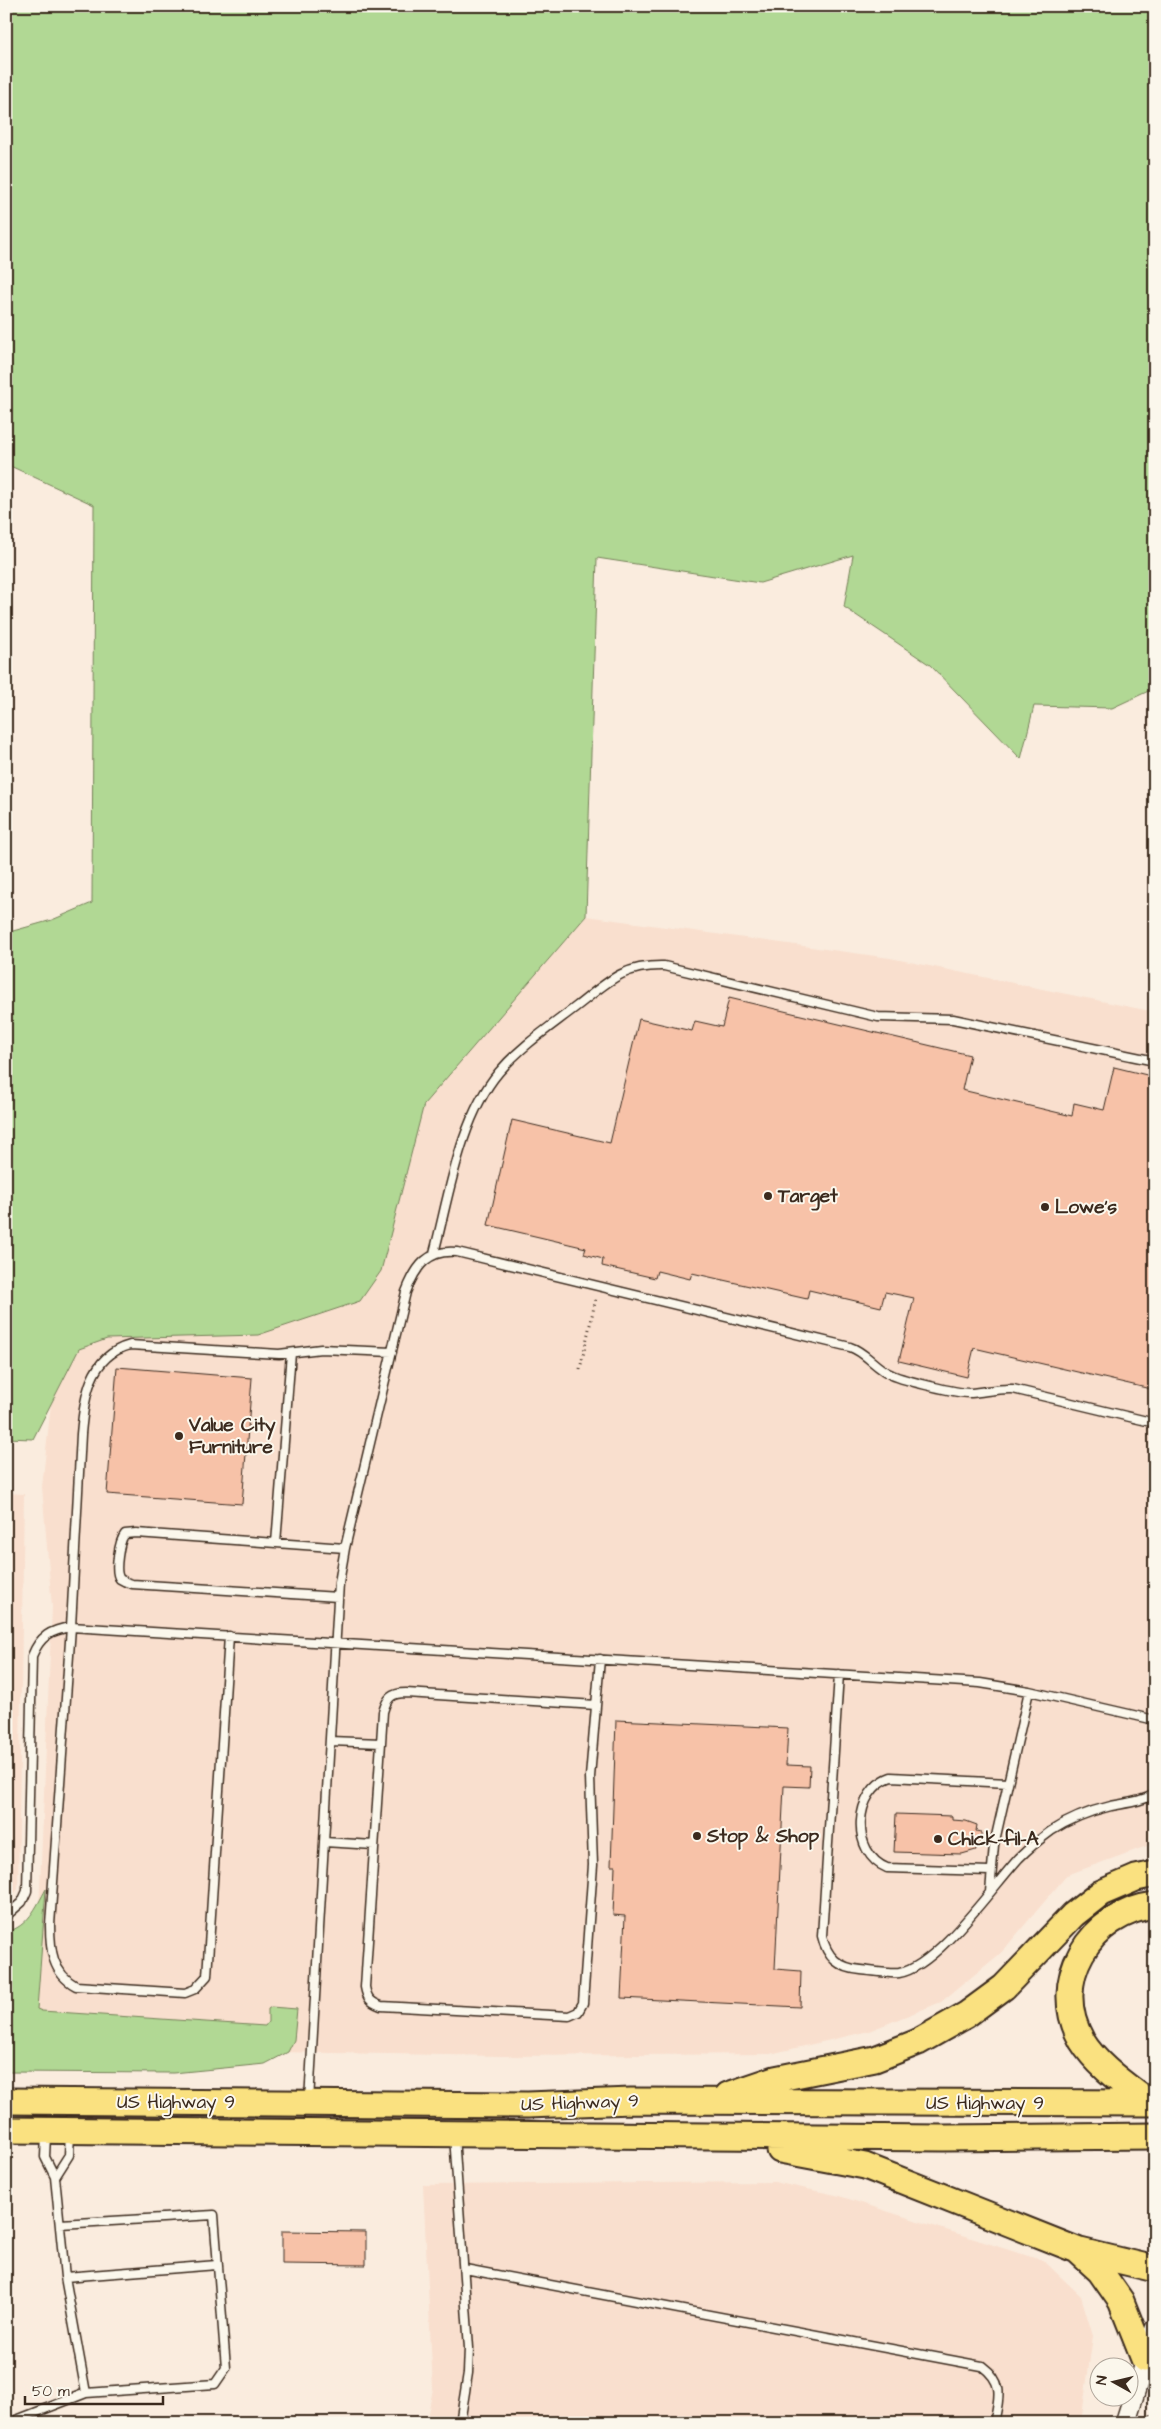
<svg xmlns="http://www.w3.org/2000/svg" width="1161" height="2429" font-family="'Architects Daughter',sans-serif">
<style>
.built{fill:#f9dfce}
.green{fill:#b1d894;stroke:#768159}
.building{fill:#f7c2a8;stroke:#3b2a1e}
.lines{fill:none;stroke-linecap:round;stroke-linejoin:round}
.service-casing{stroke:#3b2a1e;stroke-width:11}
.tertiary-casing{stroke:#3b2a1e;stroke-width:22}
.trunk-casing{stroke:#3b2a1e;stroke-width:29}
.path{stroke:#3b2a1e;stroke-width:3;stroke-dasharray:1 4;stroke-linecap:butt}
.service{stroke:#fbf7ec;stroke-width:8}
.tertiary{stroke:#fbf7ec;stroke-width:19}
.trunk{stroke:#fae180;stroke-width:25}
.poi-dot{fill:#3b2a1e;stroke:#fbf7ec;stroke-width:2}
.labels{text-anchor:middle;dominant-baseline:central;stroke-width:4;stroke-linejoin:round;paint-order:stroke}
.poi-label{font-size:19px;font-weight:bold;fill:#3b2a1e;stroke:#fbf7ec;text-anchor:start}
.street-label{font-size:19px;fill:#3b2a1e;stroke:#fbf7ec}
</style>
<rect width="100%" height="100%" fill="#faecde"/>
<filter id="ink" filterUnits="userSpaceOnUse"><feTurbulence type="fractalNoise" baseFrequency=".02" numOctaves="2"/><feDisplacementMap in="SourceGraphic" scale="10" xChannelSelector="R" yChannelSelector="G"/><feConvolveMatrix kernelMatrix="1 2 1 2 8 2 1 2 1" color-interpolation-filters="sRGB"/></filter>
<g filter="url(#ink)">
<path class="built" d="M586 916 890 958 1155 1012V1843L1067 1875 1001 1953 941 2002 869 2031 770 2054 501 2056 276 2052 32 2019 38 1933 52 1607 42 1487 60 1321 380 1271 424 1104Z
M6 1493 24 1494 18 1889 6 1903Z
M774 2182 836 2195 1044 2261 1081 2296 1093 2336 1081 2423H426L433 2389 423 2185Z"/>
<path class="green" d="M6 6H1155V688L1112 708 1034 706 1021 759 930 665 844 607 853 555 760 583 597 558 586 916 424 1104 381 1271 360 1301 258 1335 107 1339 79 1349 33 1439 6 1438V933L52 920 92 903 94 505 6 464Z
M46 1889 37 2009 42 2011 265 2026 268 2022V2009L271 2007 297 2009 294 2040 288 2052 265 2064 173 2073 6 2072V1932C28 1927 36 1907 46 1889Z"/>
<path class="building" d="M729 998 970 1055 962 1090 1072 1116 1074 1103 1104 1110 1114 1067 1155 1077V1390L974 1348 967 1377 899 1361 914 1298 885 1292 881 1307 809 1290 807 1299 692 1273 690 1279 657 1271 655 1278 602 1266 603 1259 584 1254 586 1248 488 1225 512 1120 610 1143 639 1019 692 1031 695 1021 722 1027Z
M117 1367 252 1378 242 1504 107 1494Z
M616 1720 788 1728 786 1765 810 1766 809 1787 784 1786 775 1969 801 1971 800 2007 621 1998 625 1916 613 1915 615 1866H611Z
M896 1814 952 1816V1820L966 1821 977 1825 976 1831 981 1832V1846H976V1850L962 1854 894 1852Z
M282 2231 366 2232V2265L282 2264Z"/>
<g class="lines">
<defs>
<path id="service" d="M434 1253C449 1196 460 1118 499 1072 521 1046 550 1027 577 1006 608 982 622 965 664 966L878 1017 953 1019 1155 1061
M276 1543 291 1353
M338 1597 132 1584C128 1583 123 1581 120 1579 114 1572 119 1541 125 1534L136 1533 345 1548
M229 1636 207 1976 195 1989 185 1993 76 1986C52 1973 50 1949 50 1925L71 1627 81 1434C84 1399 89 1356 130 1345L279 1354 321 1349 392 1352
M839 1674 822 1936C827 1958 839 1968 861 1970 873 1971 887 1974 899 1973 936 1968 994 1885 1019 1858 1029 1848 1040 1839 1051 1831 1069 1819 1090 1811 1111 1806 1126 1803 1141 1802 1155 1794
M596 1705 406 1693C391 1693 387 1698 383 1712L365 1987C367 1998 370 2002 381 2006L569 2016 578 2012 583 2003 593 1865 590 1777 600 1659
M330 1741 381 1743
M324 1842 374 1845
M990 1871 887 1868C850 1853 853 1790 891 1777L1008 1783
M990 1892 994 1845 1029 1691
M6 1916 22 1902 27 1891 32 1656C40 1636 51 1630 71 1627L980 1683 1029 1691 1155 1720
M309 2101 339 1583 345 1548 406 1292C416 1266 428 1249 457 1252L850 1347C866 1352 876 1369 892 1375 903 1380 959 1394 971 1393 985 1392 998 1388 1013 1389L1155 1423
M454 2136 469 2348 468 2373 460 2423
M55 2177 69 2155 70 2133
M60 2224 214 2215 226 2368 215 2384 86 2393
M465 2269 982 2366C1005 2383 999 2398 994 2423
M65 2277 217 2265
M6 2420 14 2421 86 2393 65 2277 55 2177 45 2157 46 2135
M1142 2423 1155 2420"/>
<path id="tertiary" d="M1125 2423 1155 2329"/>
<path id="trunk" d="M728 2095 775 2079 875 2059 918 2042 966 2015 1004 1987 1073 1915 1101 1893 1136 1878 1155 1874
M6 2101 528 2105 631 2101 1155 2103
M1149 2103C1126 2085 1098 2067 1082 2041 1048 1981 1090 1913 1155 1905
M6 2130 944 2138 1155 2136
M780 2150 865 2166 1077 2250 1100 2271 1121 2301 1144 2359
M1080 2251 1155 2269"/>
</defs>
<use href="#service" class="service-casing"/>
<use href="#tertiary" class="tertiary-casing"/>
<use href="#trunk" class="trunk-casing"/>
<path class="path" d="M580 1369 596 1298"/>
<use href="#service" class="service"/>
<use href="#tertiary" class="tertiary"/>
<use href="#trunk" class="trunk"/>
</g>
</g>
<g class="poi-dot">
<circle cx="768" cy="1196" r="5"/>
<circle cx="1045" cy="1207" r="5"/>
<circle cx="179" cy="1436" r="5"/>
<circle cx="697" cy="1836" r="5"/>
<circle cx="938" cy="1839" r="5"/>
</g>
<g class="labels">
<g class="poi-label">
<text x="778" y="1196">Target</text>
<text x="1055" y="1207">Lowe's</text>
<text x="189" y="1425">Value City<tspan x="189" dy="22">Furniture</tspan></text>
<text x="707" y="1836">Stop &amp; Shop</text>
<text x="948" y="1839">Chick-fil-A</text>
</g>
<g class="street-label">
<text x="176" y="2102">US Highway 9</text>
<text transform="translate(580 2103) rotate(-2)">US Highway 9</text>
<text x="985" y="2103">US Highway 9</text>
</g>
</g>
<rect width="1161" height="2429" fill="none" stroke="#fbf7ec" stroke-width="25"/>
<rect x="12" y="12" width="1136" height="2404" fill="none" stroke="#3b2a1e" stroke-width="2" filter="url(#ink)"/>
<g transform="translate(1114 2382) rotate(278)"><circle r="24" fill="#fbf7ec" stroke="#aea59a"/>
<path d="M0-4L9 19L0 12L-9 19Z" fill="#3b2a1e"/>
<text y="-8" font-size="14" font-weight="bold" text-anchor="middle" fill="#3b2a1e">N</text>
</g>
<path d="M25 2396v8h138v-8" fill="none" stroke="#3b2a1e" stroke-width="2.5"/>
<text x="32" y="2396" font-size="15" fill="#3b2a1e" stroke="#fbf7ec" stroke-width="4" paint-order="stroke">50 m</text>
</svg>
